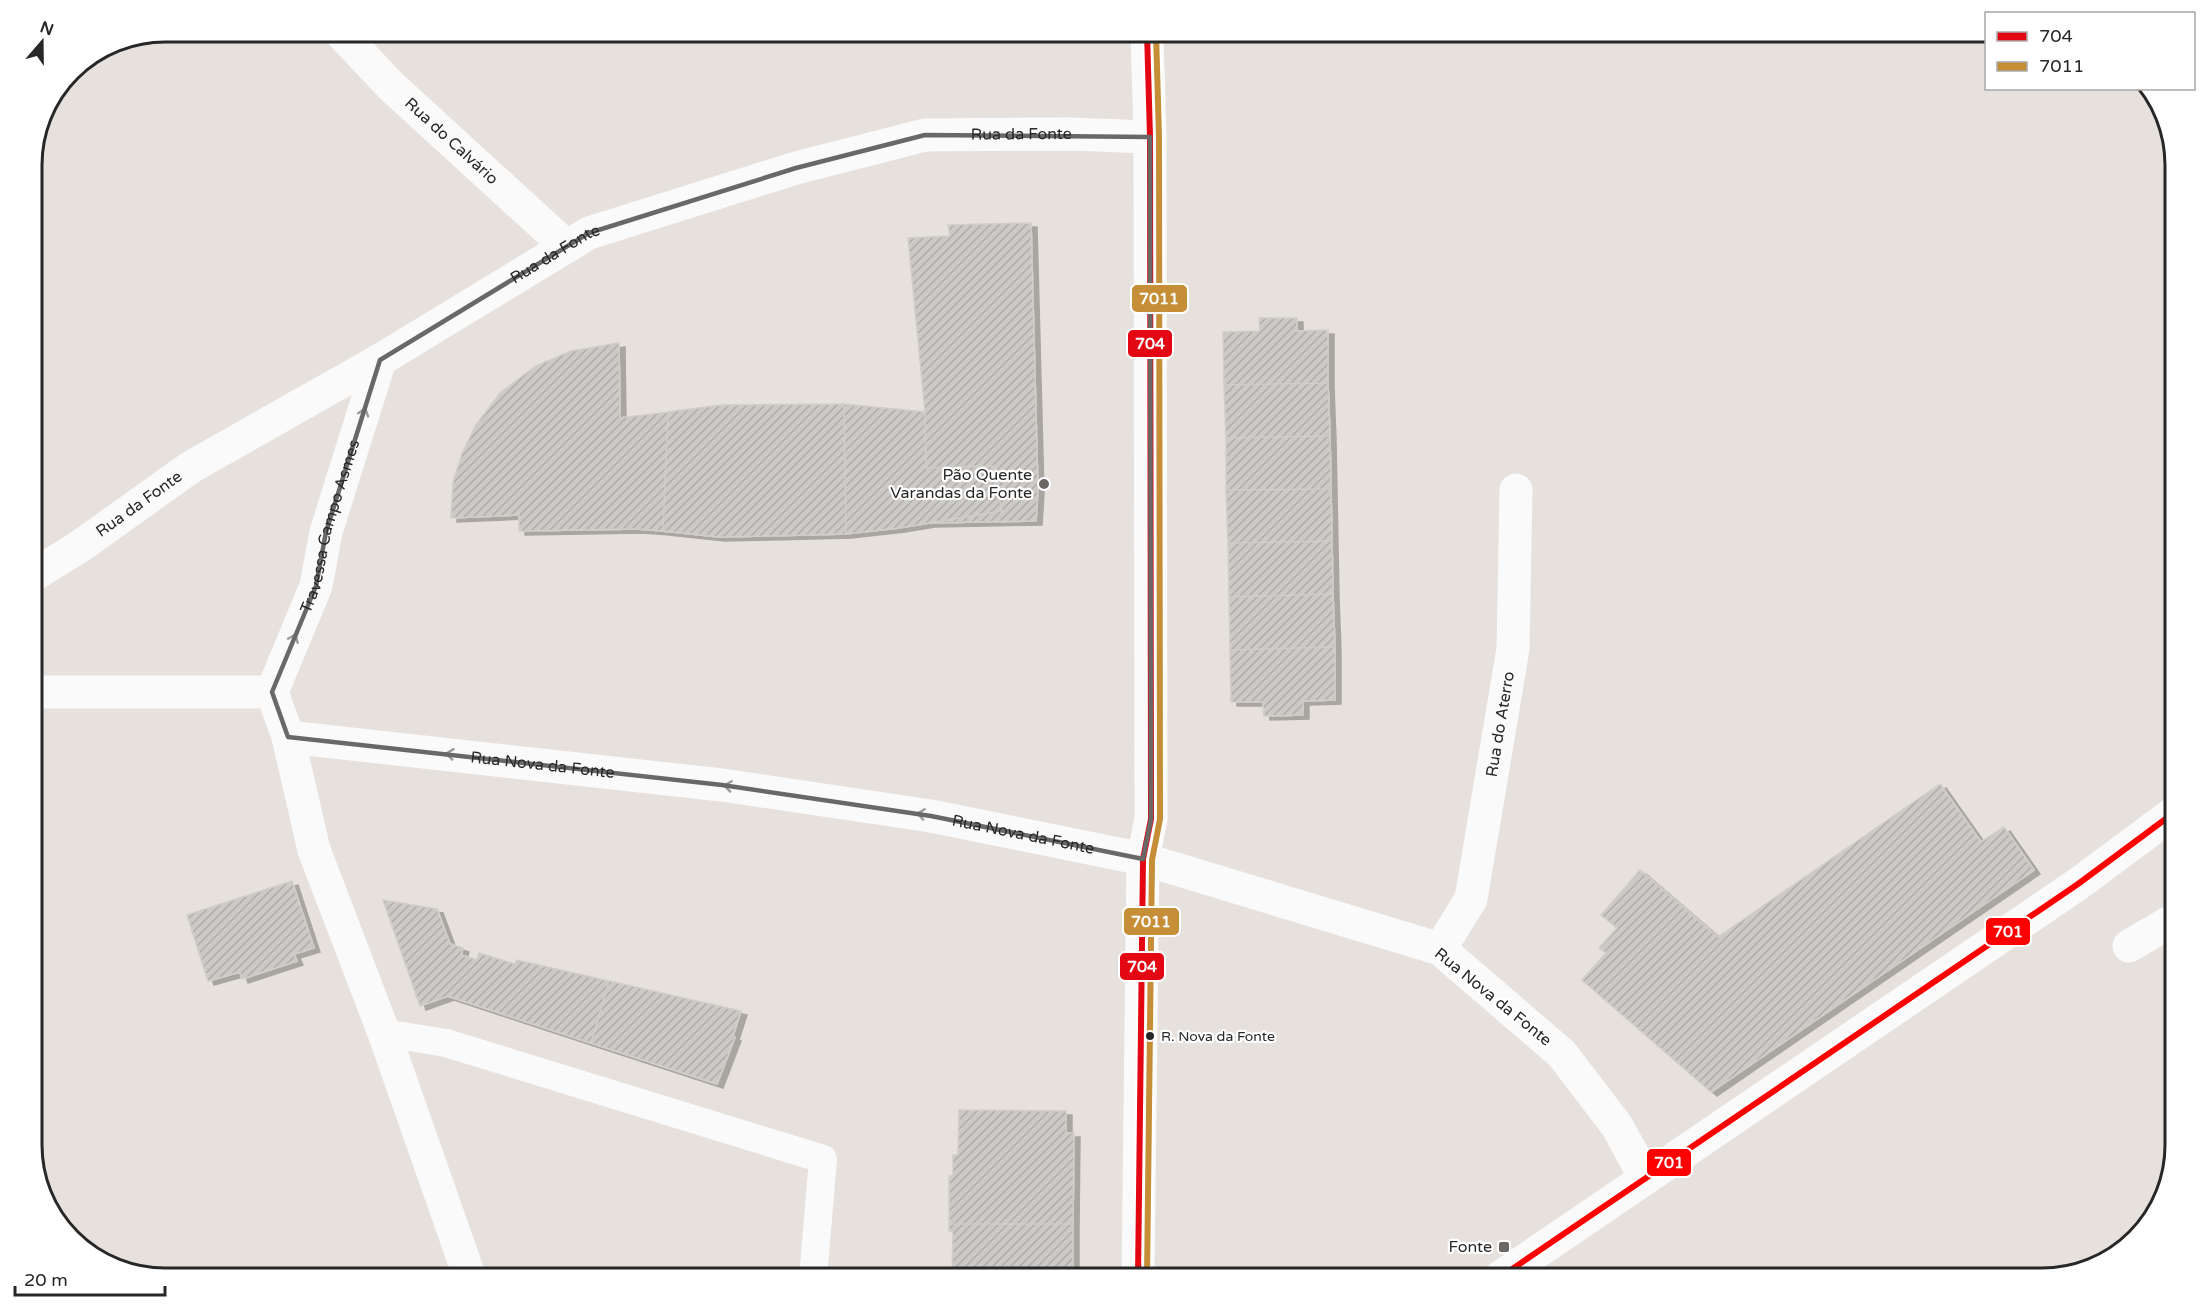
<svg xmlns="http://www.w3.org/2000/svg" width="2207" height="1310" font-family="'Varela Round',sans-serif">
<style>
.building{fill:url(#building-hatch);stroke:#d1cdc8;stroke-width:1.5;filter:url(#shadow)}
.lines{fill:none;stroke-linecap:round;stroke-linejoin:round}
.service{stroke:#fbfafa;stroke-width:28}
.minor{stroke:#fbfafa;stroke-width:33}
.tertiary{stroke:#fbfafa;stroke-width:33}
.secondary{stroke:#fbfafa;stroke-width:33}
.bus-1-casing{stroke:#fff;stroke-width:10}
.bus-2-casing{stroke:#fff;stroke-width:10}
.bus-3-casing{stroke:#fff;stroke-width:10}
.bus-1{stroke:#e30613;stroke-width:6}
.bus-2{stroke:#c68e36;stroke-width:6}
.bus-3{stroke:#f00;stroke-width:6}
.oneway{stroke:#9c9b9b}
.marked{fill:none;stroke:#6a6866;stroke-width:4.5;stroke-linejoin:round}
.poi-dot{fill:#6a6866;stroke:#fff;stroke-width:2}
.bus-dot{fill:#272727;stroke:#fff;stroke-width:2}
.labels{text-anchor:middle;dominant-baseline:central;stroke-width:4.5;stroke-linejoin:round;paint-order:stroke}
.bus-label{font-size:14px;fill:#272727;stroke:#fff;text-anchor:start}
.street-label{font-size:16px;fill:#272727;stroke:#fff}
.poi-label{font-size:16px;fill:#272727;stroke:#fff;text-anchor:end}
.rim{fill:none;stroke:#272727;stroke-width:3}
.line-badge{stroke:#fff;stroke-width:2}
.badge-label{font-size:16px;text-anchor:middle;font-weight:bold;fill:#fff}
</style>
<defs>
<pattern id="building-hatch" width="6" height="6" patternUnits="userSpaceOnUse" patternTransform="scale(1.5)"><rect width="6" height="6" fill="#ccc9c6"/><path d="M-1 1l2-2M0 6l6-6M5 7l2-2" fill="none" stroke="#afadaa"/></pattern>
<filter id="shadow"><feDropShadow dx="6" dy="4" stdDeviation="0" flood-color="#0004"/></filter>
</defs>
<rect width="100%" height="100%" fill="#e6e1dc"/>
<path class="building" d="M1031 223 1038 490 1036 521 928 523 1002 511 992 466 926 468 925 412 908 238 950 236 948 225Z
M1259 318H1297V331L1328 330V383L1224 385 1223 332 1260 331Z
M619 343 620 418 668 412 663 531 637 529 519 531V515L451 518 453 482 462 454 476 425 500 393 536 366 571 351Z
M1328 383 1330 436 1226 438 1224 385Z
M844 404 925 412 926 468 992 466 1002 511 899 528 846 534Z
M844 404 846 534 719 537 663 531 668 412 722 405Z
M1330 436 1331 489 1226 490V438Z
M1331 489 1332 541 1228 543 1226 490Z
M1332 541 1333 594 1229 597 1228 543Z
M1333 594 1335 647 1230 650 1229 597Z
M1335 647V700L1303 701V715L1264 716 1263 702H1231L1230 650Z
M1940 784 1981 842 2004 827 2034 870 1711 1092 1582 980 1606 953 1599 948 1617 928 1601 915 1640 870 1718 937Z
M292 881 314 948 294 954 297 961 242 979 240 972 208 981 187 915Z
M383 900 437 909 450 944 463 948 461 955 477 960 479 953 515 964 517 960 609 981 591 1043 448 996 420 1006Z
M609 981 741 1011 733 1036 735 1037 717 1084 591 1043Z
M959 1110 1066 1111V1133H1074L1073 1224H949V1176L953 1175V1155H958Z
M949 1224H1073V1278H952L953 1232 949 1231Z"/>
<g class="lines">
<path class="service" d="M384 1033 446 1043 823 1159 813 1278"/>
<g class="minor">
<path id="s1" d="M340 32 391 86 566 246"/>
<path id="s2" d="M32 576 79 547 191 467 380 360 589 233 796 168 925 135 1069 134 1150 137"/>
<path d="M32 692H272L288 737 314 850 384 1033 470 1278"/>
<path id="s3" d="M272 692 316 586 326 532 380 360"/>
<path id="s4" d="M288 737 722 785 931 816 1143 859 1440 949 1562 1054 1617 1126 1645 1177"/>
<path d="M2129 946 2175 919"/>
<path id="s5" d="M1440 949 1471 899 1513 649 1516 490"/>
</g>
<path class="tertiary" d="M1138 1278 1143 859 1151 819 1150 137 1147 32"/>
<path class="secondary" d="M1499 1278 2078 884 2175 812"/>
<defs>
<path id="bus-1" d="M1138 1278 1143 859 1151 819 1150 137 1147 32"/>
<path id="bus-2" d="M1147 1278 1152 860 1160 819 1159 137 1156 32"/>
<path id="bus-3" d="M1499 1278 2078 884 2175 812"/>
</defs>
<use href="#bus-1" class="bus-1-casing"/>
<use href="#bus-2" class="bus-2-casing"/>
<use href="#bus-3" class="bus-3-casing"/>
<use href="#bus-1" class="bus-1"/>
<use href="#bus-2" class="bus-2"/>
<use href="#bus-3" class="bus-3"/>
</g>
<defs><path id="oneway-chevron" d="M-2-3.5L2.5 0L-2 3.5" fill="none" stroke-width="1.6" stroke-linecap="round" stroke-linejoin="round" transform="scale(1.5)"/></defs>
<g class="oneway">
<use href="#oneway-chevron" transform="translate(364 412) rotate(-72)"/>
<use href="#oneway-chevron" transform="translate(294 638) rotate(-67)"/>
<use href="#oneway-chevron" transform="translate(450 754) rotate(-173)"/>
<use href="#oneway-chevron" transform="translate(728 786) rotate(-172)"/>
<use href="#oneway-chevron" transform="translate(921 814) rotate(-172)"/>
</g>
<path class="marked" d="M925 135 1150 137 1151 819 1143 859 931 816 722 785 288 737 272 692 316 586 326 532 380 360 589 233 796 168Z"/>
<g class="poi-dot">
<circle cx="1044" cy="484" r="6"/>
<rect x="1498" y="1241" width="12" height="12" rx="3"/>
</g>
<circle class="bus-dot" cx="1150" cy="1036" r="5"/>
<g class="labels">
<g class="bus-label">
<text x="1161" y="1036">R. Nova da Fonte</text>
</g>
<g class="street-label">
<text stroke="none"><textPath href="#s2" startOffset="1101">Rua da Fonte</textPath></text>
<text stroke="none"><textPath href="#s1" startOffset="156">Rua do Calvário</textPath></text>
<text stroke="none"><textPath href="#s2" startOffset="615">Rua da Fonte</textPath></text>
<text stroke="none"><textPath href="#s2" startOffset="129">Rua da Fonte</textPath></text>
<text stroke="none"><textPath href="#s3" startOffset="176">Travessa Campo Asmes</textPath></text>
<text stroke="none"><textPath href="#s5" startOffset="236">Rua do Aterro</textPath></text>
<text stroke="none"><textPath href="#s4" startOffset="256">Rua Nova da Fonte</textPath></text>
<text stroke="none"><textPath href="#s4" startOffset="742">Rua Nova da Fonte</textPath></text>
<text transform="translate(1493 997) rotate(39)">Rua Nova da Fonte</text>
</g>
<g class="poi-label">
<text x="1032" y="475">Pão Quente<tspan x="1032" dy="18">Varandas da Fonte</tspan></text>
<text x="1492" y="1247">Fonte</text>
</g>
</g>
<path d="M0 0H2207V1310H0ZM165 42H2042A123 123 0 0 1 2165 165V1145A123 123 0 0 1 2042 1268H165A123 123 0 0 1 42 1145V165A123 123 0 0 1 165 42Z" fill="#fff" fill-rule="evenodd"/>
<path class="rim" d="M165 42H2042A123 123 0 0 1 2165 165V1145A123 123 0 0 1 2042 1268H165A123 123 0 0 1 42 1145V165A123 123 0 0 1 165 42Z"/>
<g class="line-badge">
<rect x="1131" y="284" width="57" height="29" rx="6" fill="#c68e36"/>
<rect x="1127" y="329" width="46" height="29" rx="6" fill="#e30613"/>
<rect x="1123" y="907" width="57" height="29" rx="6" fill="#c68e36"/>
<rect x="1985" y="917" width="46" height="29" rx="6" fill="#f00"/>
<rect x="1119" y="952" width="46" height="29" rx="6" fill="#e30613"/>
<rect x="1646" y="1148" width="46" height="29" rx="6" fill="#f00"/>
</g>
<g class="badge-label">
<text x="1159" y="304">7011</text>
<text x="1150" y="349">704</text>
<text x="1151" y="927">7011</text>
<text x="2008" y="937">701</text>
<text x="1142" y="972">704</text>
<text x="1669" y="1168">701</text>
</g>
<rect x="1985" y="12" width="210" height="78" fill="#ffffff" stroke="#a9a9a9" stroke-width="1.5"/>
<rect x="1997" y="32" width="30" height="9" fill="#e30613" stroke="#a9a9a9" stroke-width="1.5"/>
<text x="2039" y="42" font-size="18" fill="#272727">704</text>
<rect x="1997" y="62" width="30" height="9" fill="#c68e36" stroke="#a9a9a9" stroke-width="1.5"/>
<text x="2039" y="72" font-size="18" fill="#272727">7011</text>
<g transform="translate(42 42) rotate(20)" stroke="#ffffff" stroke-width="4.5" paint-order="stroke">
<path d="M0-4.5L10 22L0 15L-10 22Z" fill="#272727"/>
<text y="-9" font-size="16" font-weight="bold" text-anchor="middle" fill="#272727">N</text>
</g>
<path d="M15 1286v9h150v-9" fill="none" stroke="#272727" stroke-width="3"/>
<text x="24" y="1286" font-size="18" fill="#272727" stroke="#ffffff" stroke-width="4.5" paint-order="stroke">20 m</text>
</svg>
